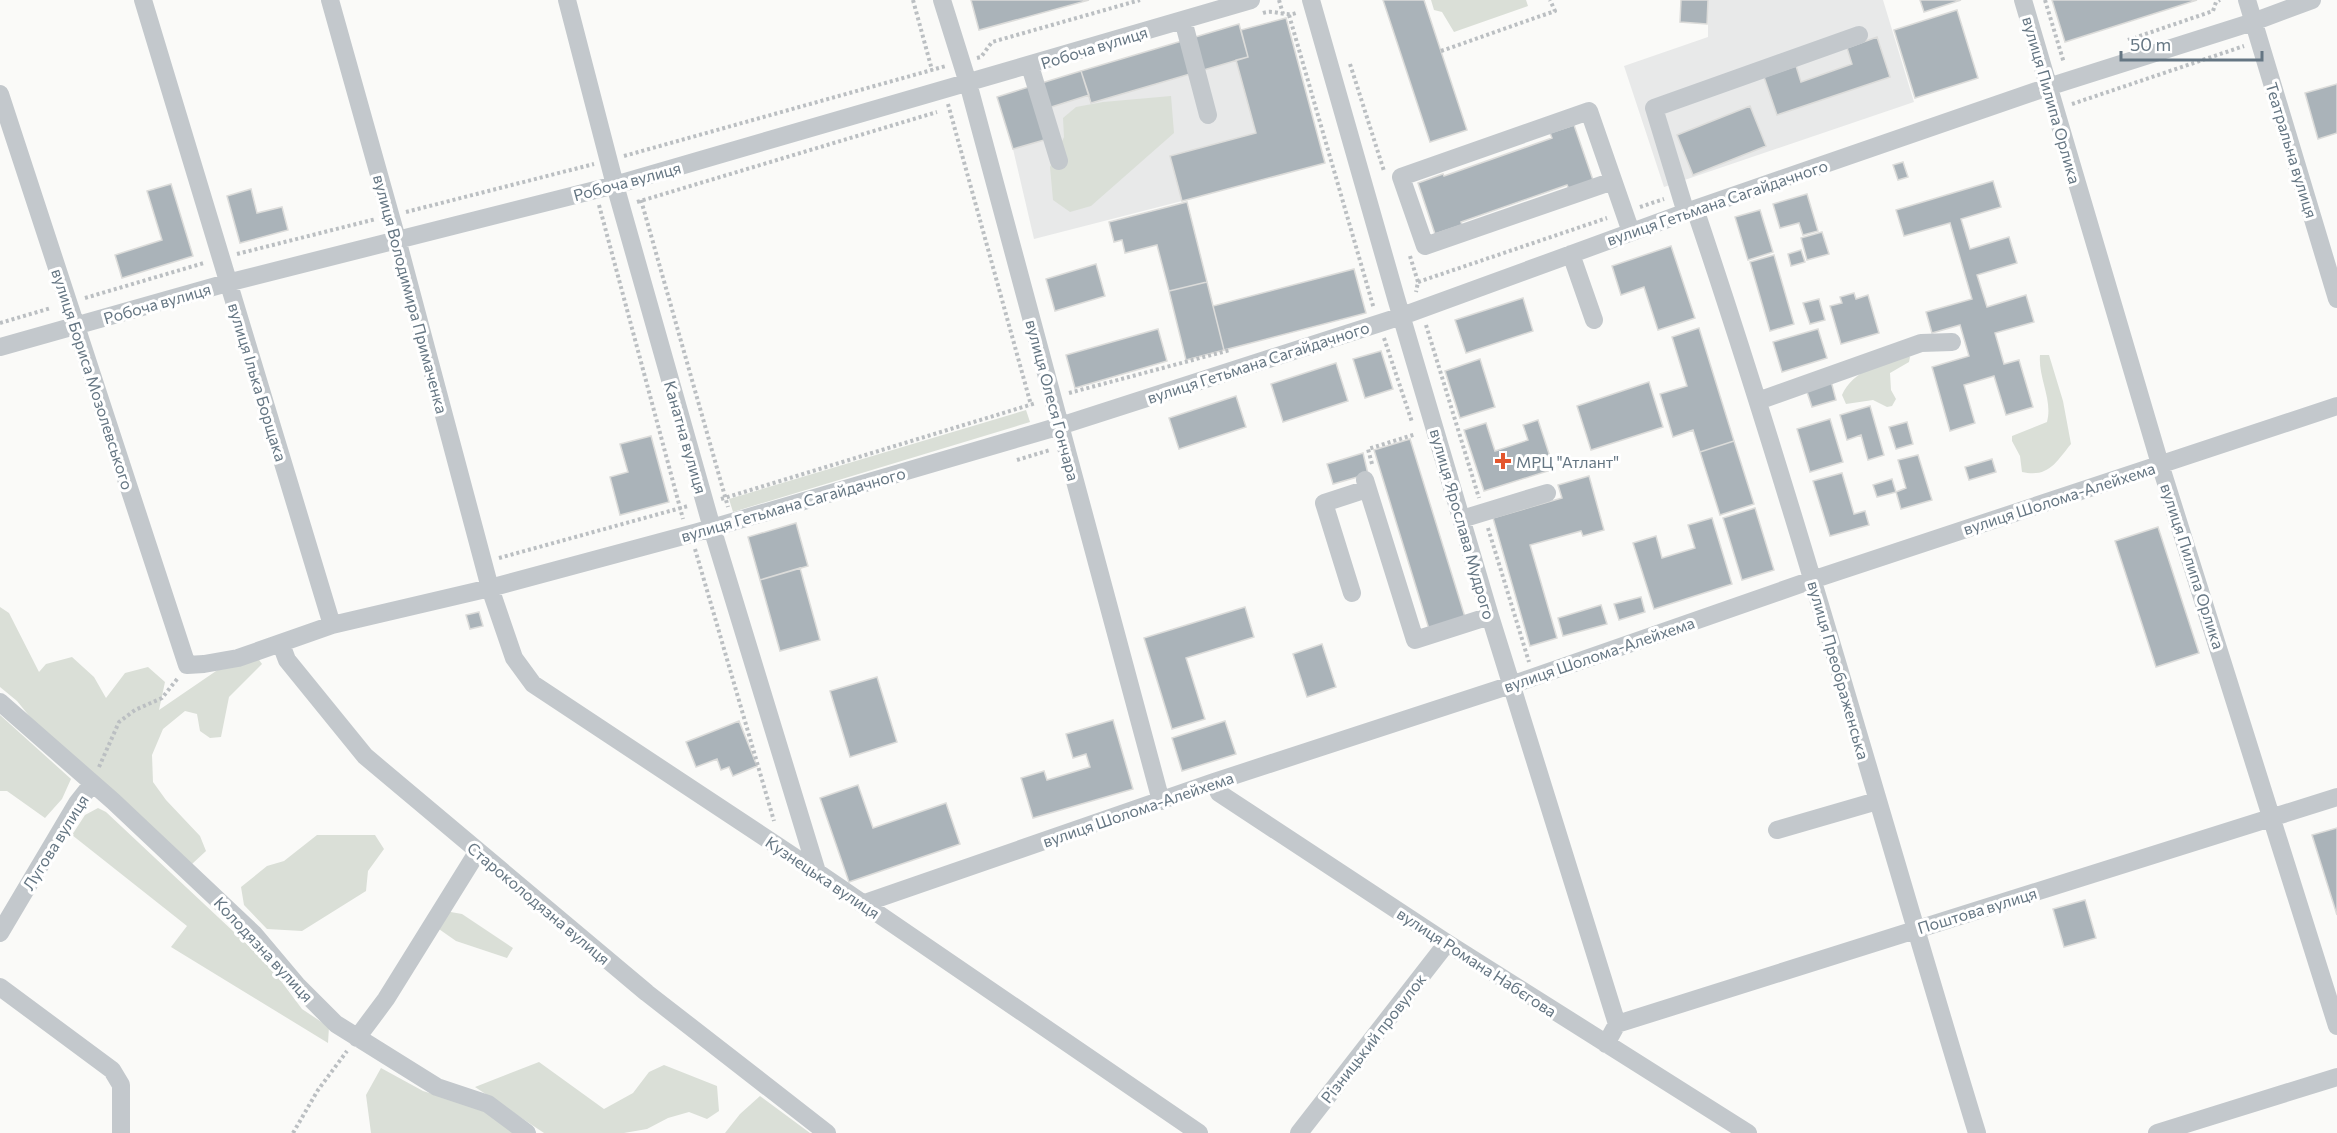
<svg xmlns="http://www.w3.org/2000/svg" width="2337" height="1133" font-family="Commissioner,sans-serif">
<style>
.built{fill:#e8e9e9}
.green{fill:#dadfd7}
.building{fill:#aab3b9;stroke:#dcdcda;stroke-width:1.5}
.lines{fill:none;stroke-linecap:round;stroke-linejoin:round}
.path{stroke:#bbbfc2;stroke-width:4;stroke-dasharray:3 3;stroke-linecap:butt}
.minor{stroke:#c3c8cc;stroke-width:18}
.poi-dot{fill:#e4572e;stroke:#fff;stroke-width:2}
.labels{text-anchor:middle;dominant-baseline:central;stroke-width:6;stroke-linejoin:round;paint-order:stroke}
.street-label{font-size:16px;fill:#657683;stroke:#fff}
.poi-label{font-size:16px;fill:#657683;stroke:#fff;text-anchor:start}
</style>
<rect width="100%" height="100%" fill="#fafaf8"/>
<path class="built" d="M1708 0H1883L1914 102 1664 187 1624 66 1708 37Z
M1239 24 1248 57 1236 60 1256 133 1170 156 1182 201 1034 239 1013 149 997 97Z"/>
<path class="green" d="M1431 0H1526L1528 6 1454 32 1442 12 1434 10Z
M1171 96 1174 133 1091 206 1070 212 1053 200 1050 167 1064 137 1063 118 1076 107 1103 102Z
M1906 353 1910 357 1909 362 1890 373 1891 390 1896 399 1892 406 1887 407 1873 400 1846 404 1842 395C1853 370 1883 363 1906 353Z
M2040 355H2049L2063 401 2071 444C2056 462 2049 478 2022 472L2020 456 2012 441V436L2047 422C2053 400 2038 378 2040 355Z
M1026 410 1030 422 733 512 729 499Z
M0 607 9 613 39 672 46 664 72 657 94 677 106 698 125 673 148 667 165 682 159 710 219 669 257 657 262 664 229 697 221 737 210 738 200 731 197 714 185 711 163 729 152 755 153 782 166 800 200 836 206 851 192 864 52 744 17 701 0 687Z
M0 715 71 779 62 799 45 818 7 791H0Z
M98 808 106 812 251 948 278 977 302 1009 329 1027 328 1043 171 947 187 926 72 835 85 815Z
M317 835H375L384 849 368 871 366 891 302 931 267 929 244 905 241 887 267 866 284 861Z
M445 911 462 914 513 948 507 958 456 941 436 927Z
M539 1062 604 1109 633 1093 649 1072 664 1065 717 1086 719 1111 707 1119 689 1112 668 1118 647 1129 624 1133H544L475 1087Z
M381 1068 423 1091 482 1109 515 1133H371L366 1095Z
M760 1096 810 1133H725L740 1114Z"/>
<path class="building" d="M971 0H1089L979 30Z
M1383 0H1424L1467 130 1430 142Z
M1681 0H1708L1707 24 1680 22Z
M1920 0H1961L1924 12Z
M2052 0H2197L2065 42Z
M1957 10 1978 78 1915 98 1894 30Z
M1286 18 1325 163 1182 201 1170 156 1256 133 1236 60 1248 57 1241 30Z
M1239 24 1248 57 1091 103 1081 71Z
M1877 37 1890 77 1777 115 1764 77 1796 66 1801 82 1852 64 1847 48Z
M1081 71 1089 95 1042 110 1035 85Z
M2337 84V133L2318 139 2305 93Z
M1035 85 1051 138 1013 149 997 97Z
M1750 106 1766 146 1693 175 1677 135Z
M1574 125 1593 180 1569 189 1567 185 1461 222 1462 225 1435 234 1418 183 1443 174 1444 176 1552 138 1550 133Z
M1903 162 1908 177 1898 180 1893 165Z
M1993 181 2001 207 1961 219 1970 249 2009 237 2017 263 1977 275 1987 307 2026 295 2034 322 1995 333 2004 364 2019 360 2033 407 2006 415 1994 376 1964 385 1975 423 1950 431 1932 367 1969 356 1960 325 1932 333 1926 312 1972 299 1950 223 1904 236 1896 210Z
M171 184 193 256 122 278 115 255 162 240 147 191Z
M251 189 257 213 282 207 288 230 240 243 227 196Z
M1807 194 1818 231 1803 235 1799 223 1780 228 1773 204Z
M1187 202 1207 282 1169 291 1157 245 1125 253 1122 240 1114 242 1109 222Z
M1760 210 1773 252 1748 260 1735 217Z
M1822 232 1829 254 1807 260 1801 238Z
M1671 246 1695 318 1658 330 1644 287 1621 295 1612 266Z
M1801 250 1805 262 1791 266 1788 254Z
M1774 255 1794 324 1770 331 1750 262Z
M1096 264 1105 296 1055 311 1046 279Z
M1354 269 1366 313 1224 350 1213 306Z
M1207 282 1224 350 1186 360 1169 291Z
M1854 293 1856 299 1868 295 1879 333 1841 344 1830 306 1842 303 1840 297Z
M1523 298 1533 331 1466 353 1455 320Z
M1819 299 1825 320 1810 324 1803 303Z
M1699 328 1734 441 1700 452 1693 430 1673 437 1660 394 1687 386 1672 337Z
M1158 329 1167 361 1075 388 1066 355Z
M1818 329 1827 358 1782 372 1773 342Z
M1381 351 1393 389 1365 398 1353 359Z
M1480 359 1495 407 1460 418 1445 371Z
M1336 363 1348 401 1283 422 1271 384Z
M1831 381 1836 400 1812 407 1806 389Z
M1649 382 1663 427 1591 450 1577 406Z
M1236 396 1246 427 1179 449 1169 418Z
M1870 406 1884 455 1868 460 1861 435 1847 440 1840 415Z
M1830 419 1843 462 1810 472 1797 429Z
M1538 420 1554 469 1484 491 1464 430 1486 423 1495 451 1528 440 1523 425Z
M1907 422 1913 444 1896 449 1889 427Z
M651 436 669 502 620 515 610 477 628 472 620 444Z
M1410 439 1465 617 1429 629 1374 450Z
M1734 441 1754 504 1720 515 1700 452Z
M1363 453 1368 474 1333 484 1327 464Z
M1918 455 1932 500 1901 509 1896 492 1906 488 1898 460Z
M1992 459 1996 472 1969 480 1965 467Z
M1842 473 1854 514 1865 511 1869 525 1830 536 1813 481Z
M1589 476 1604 530 1583 536 1581 531 1530 545 1557 638 1530 646 1493 518 1562 498 1558 485Z
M1892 479 1896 492 1877 497 1873 485Z
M1755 508 1774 570 1742 580 1723 518Z
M1712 518 1732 584 1654 609 1633 543 1656 536 1662 558 1695 548 1688 525Z
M796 523 808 566 760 580 748 537Z
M2158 527 2199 653 2156 667 2115 541Z
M800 568 820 640 780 651 760 580Z
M1641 597 1645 612 1619 620 1614 604Z
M1601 605 1607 624 1563 636 1558 618Z
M1245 607 1254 637 1186 658 1205 719 1172 729 1144 638Z
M479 612 483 626 470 629 466 615Z
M1322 644 1336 687 1307 697 1293 654Z
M877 677 897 742 850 757 830 691Z
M1113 720 1133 789 1033 818 1021 778 1044 771 1047 780 1090 767 1086 754 1073 758 1066 734Z
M739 721 757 766 733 776 729 767 721 770 717 759 696 767 686 742Z
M1225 721 1236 754 1182 771 1172 738Z
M858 785 873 828 946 803 960 844 849 882 820 798Z
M2337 828V915L2312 835Z
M2085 900 2096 938 2064 947 2053 909Z"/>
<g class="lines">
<path class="path" d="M913 0 932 70
M1279 0 1283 14
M2045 0 2064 63
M1263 13C1274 9 1285 17 1296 13
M1289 15 1374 309
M2128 40 2213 11 2216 2 2220 0
M1441 51 1555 11 1550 0
M977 58 981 57 992 42 1140 0
M1350 64 1384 171
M948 104 1031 405
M2072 104 2244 46
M624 156 946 66
M641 200 728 507
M637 202 937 112
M599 205 683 519
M1640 207 1664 199
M406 212 594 164
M237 254 376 219
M1410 256 1418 282 1416 292
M1418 282 1607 218
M85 298 204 263
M0 323 51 308
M1426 325 1479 498
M1384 338 1412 422
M1069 393 1230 350
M1017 460 1050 450
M1372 464 1368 449 1416 434
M721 499 1036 403
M1488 528 1529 662
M695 549 774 821
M499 558 688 506
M99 767 119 722 135 710 162 698 178 678
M293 1133 318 1090 347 1051"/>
<path class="minor" d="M143 0 332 625
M330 0 397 239 490 588 514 658 533 684 817 872 1199 1133
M567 0 615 185 712 528 817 872
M942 0 968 83 1161 801
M1311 0 1396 298 1490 616 1617 1024 1606 1044
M2023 0 2160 464 2337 1026
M2247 0 2337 299
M1183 20 1208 115
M1030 66 1059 161
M0 94 187 665 204 664 238 658 332 625 490 588 698 532 1060 426 1402 316 1695 209 2048 87 2253 22 2312 0
M1613 181 1425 246 1401 177 1589 111 1631 232
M1695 209C1798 514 1883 825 1977 1133
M1686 213 1654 108 1859 35
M1571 254 1594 320
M0 347 227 283 615 185 1251 0
M1758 401 1921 343 1952 342
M1365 480 1415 640 1490 616
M1462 519 1547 493
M1352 593 1324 503 1367 489
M281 644 287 660 365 756 647 993 827 1133
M0 702 113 801 254 934 297 985 336 1024 437 1087 488 1104 527 1133
M1214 782 1219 793 1447 943 1748 1133
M1777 830 1877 801
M862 904 1214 782 1511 685 1812 580 2337 406
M0 933 77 803 92 784
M0 987 112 1070 121 1085V1133
M1617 1024 2337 797
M357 1038 386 999 478 851
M1299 1133 1447 943
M2157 1133 2337 1077"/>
</g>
<path class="poi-dot" d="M1500 452h6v6h6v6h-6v6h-6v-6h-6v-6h6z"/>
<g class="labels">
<g class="street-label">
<text transform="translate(1094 47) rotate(-17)">Робоча вулиця</text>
<text transform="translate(2052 100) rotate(74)">вулиця Пилипа Орлика</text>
<text transform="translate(2292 150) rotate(73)">Театральна вулиця</text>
<text transform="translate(627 181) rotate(-15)">Робоча вулиця</text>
<text transform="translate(1717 202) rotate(-19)">вулиця Гетьмана Сагайдачного</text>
<text transform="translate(411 294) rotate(75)">вулиця Володимира Примаченка</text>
<text transform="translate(157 303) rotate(-16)">Робоча вулиця</text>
<text transform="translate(1258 362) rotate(-18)">вулиця Гетьмана Сагайдачного</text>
<text transform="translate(93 379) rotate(72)">вулиця Бориса Мозолевського</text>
<text transform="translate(258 382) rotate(73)">вулиця Ілька Борщака</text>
<text transform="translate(1053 400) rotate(75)">вулиця Олеся Гончара</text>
<text transform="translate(686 437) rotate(74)">Канатна вулиця</text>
<text transform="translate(2059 498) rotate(-18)">вулиця Шолома-Алейхема</text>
<text transform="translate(793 504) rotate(-16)">вулиця Гетьмана Сагайдачного</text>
<text transform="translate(1463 524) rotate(74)">вулиця Ярослава Мудрого</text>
<text transform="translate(2193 566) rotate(72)">вулиця Пилипа Орлика</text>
<text transform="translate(1599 654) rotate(-19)">вулиця Шолома-Алейхема</text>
<text transform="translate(1839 670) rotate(74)">вулиця Преображенська</text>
<text transform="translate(1138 809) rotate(-19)">вулиця Шолома-Алейхема</text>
<text transform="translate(55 842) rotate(-58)">Лугова вулиця</text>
<text transform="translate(823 877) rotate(34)">Кузнецька вулиця</text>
<text transform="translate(539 903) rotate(40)">Староколодязна вулиця</text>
<text transform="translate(1977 910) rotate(-17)">Поштова вулиця</text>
<text transform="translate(264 949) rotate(47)">Колодязна вулиця</text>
<text transform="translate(1477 962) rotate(33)">вулиця Романа Набєгова</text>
<text transform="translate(1373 1038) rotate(-52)">Різницький провулок</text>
</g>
<g class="poi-label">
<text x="1516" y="461">МРЦ "Атлант"</text>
</g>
</g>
<path d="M2121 51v9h141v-9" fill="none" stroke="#657683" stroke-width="3"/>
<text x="2130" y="51" font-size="18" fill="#657683" stroke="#ffffff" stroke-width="4.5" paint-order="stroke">50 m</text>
</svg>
